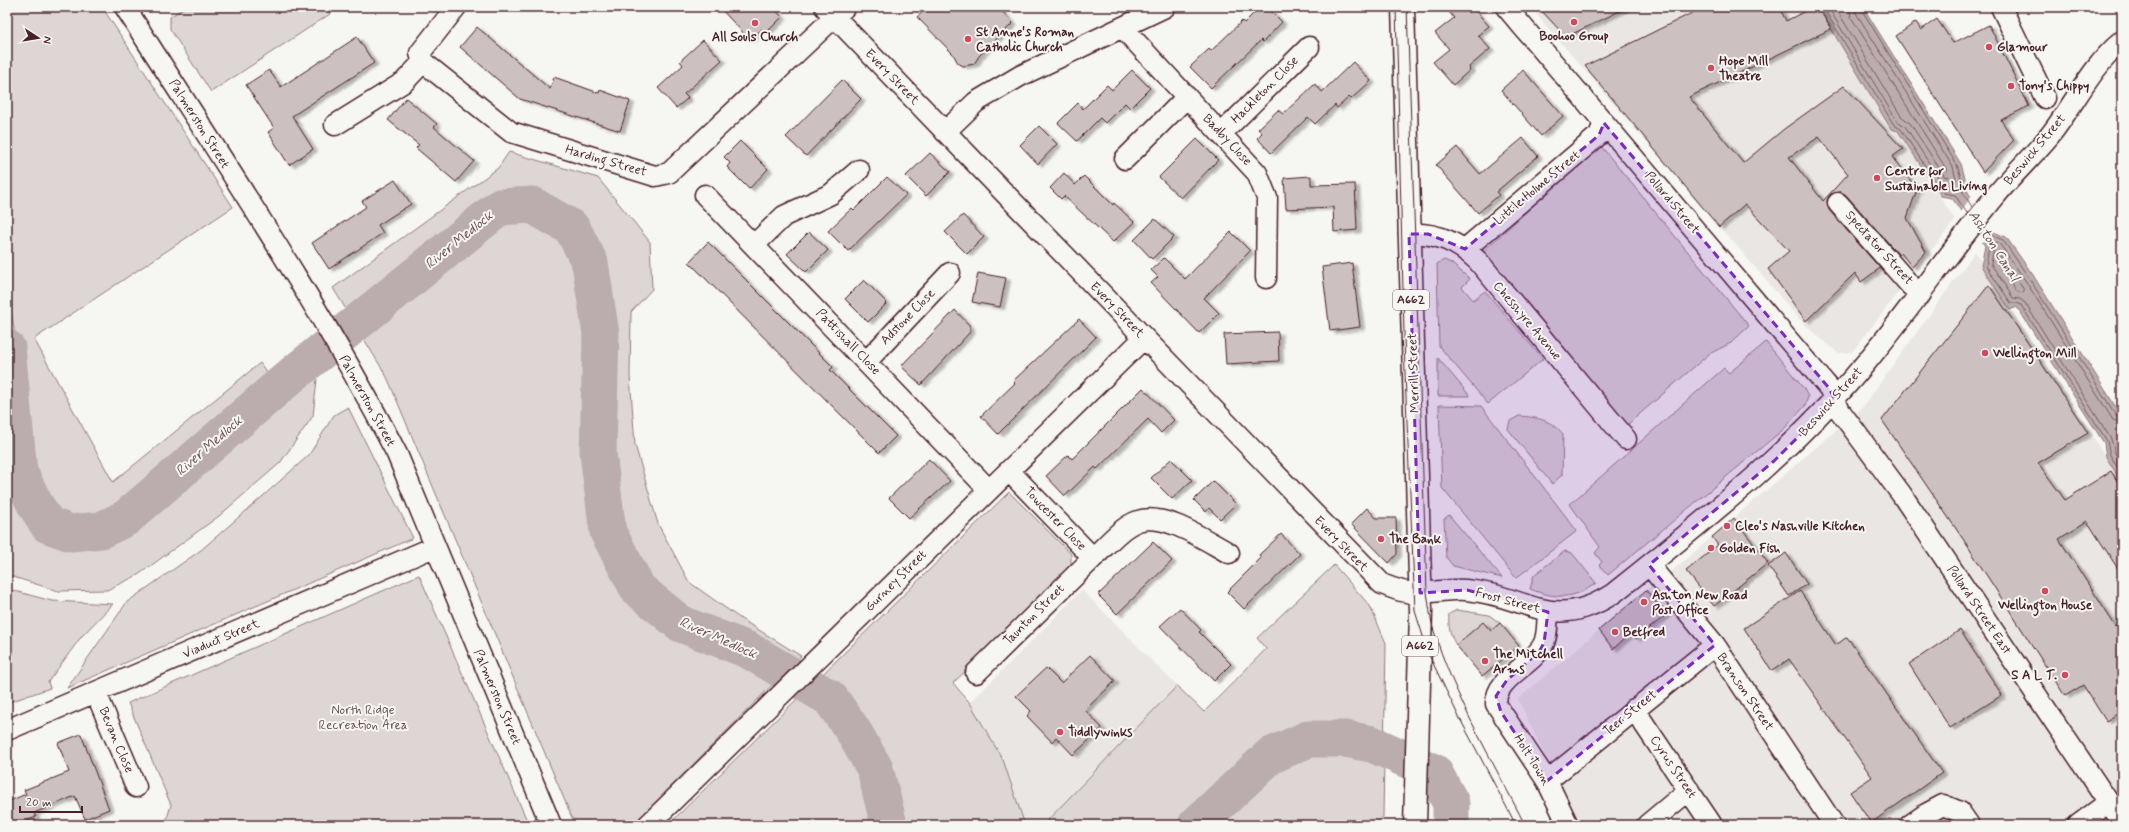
<svg xmlns="http://www.w3.org/2000/svg" width="2129" height="832" font-family="Mynerve,sans-serif">
<style>
.built{fill:#e9e6e3}
.green{fill:#ddd6d5;stroke:#947a80}
.water{fill:#bbadae;stroke:#8e747a}
.pier{fill:#f6f6f2}
.lines{fill:none;stroke-linecap:round;stroke-linejoin:round}
.shore{stroke:#77585f;stroke-width:1}
.river{stroke:#bbadae;stroke-width:37}
.building{fill:#ccc1c0;stroke:#4a1f2b;fill-rule:evenodd;filter:url(#shadow)}
.minor-casing{stroke:#4a1f2b;stroke-width:23}
.major-casing{stroke:#4a1f2b;stroke-width:25}
.minor{stroke:#f6f6f2;stroke-width:20}
.major{stroke:#f6f6f2;stroke-width:22}
.tram{stroke:#4a1f2b;stroke-width:1}
.marked{fill:#7b2cbf;fill-opacity:0.2;stroke:#7b2cbf;stroke-width:3;stroke-dasharray:8 5;stroke-linejoin:round}
.poi-dot{fill:#d1495b;stroke:#f6f6f2;stroke-width:1.5}
.labels{text-anchor:middle;dominant-baseline:central;stroke-width:4;stroke-linejoin:round;paint-order:stroke}
.shield{fill:#f6f6f2;stroke:#7e6067;stroke-width:1}
.shield-label{font-size:12px;font-weight:bold;fill:#4a1f2b}
.poi-label{font-size:13px;font-weight:bold;fill:#4a1f2b;stroke:#f6f6f2;text-anchor:start}
.street-label{font-size:13px;fill:#4a1f2b;stroke:#f6f6f2}
.park-label{font-size:13px;fill:#6f4d56;stroke:#f6f6f2}
.water-label{font-size:14px;font-style:italic;fill:#6c4a52;stroke:#f6f6f2}
</style>
<defs>
<filter id="shadow"><feDropShadow dx="4.5" dy="2.5" stdDeviation="1" flood-color="#0004"/></filter>
</defs>
<rect width="100%" height="100%" fill="#f6f6f2"/>
<filter id="ink" filterUnits="userSpaceOnUse"><feTurbulence type="fractalNoise" baseFrequency=".025" numOctaves="2"/><feDisplacementMap in="SourceGraphic" scale="8" xChannelSelector="R" yChannelSelector="G"/><feConvolveMatrix kernelMatrix="1 2 1 2 8 2 1 2 1" color-interpolation-filters="sRGB"/></filter>
<g filter="url(#ink)">
<path class="built" d="M1530 7H1819L1955 220 1852 352 1838 353 1804 324Z
M1975 252 2122 483V825H1578L1518 699 1646 590 1677 567 1862 408Z
M1082 590 1177 686 1043 825H1025L1003 760 970 703Z"/>
<path class="green" d="M7 7H102L233 207 34 339 113 482 260 363 274 383 128 505 97 520 70 522 55 512 43 495 31 471 22 383 7 282Z
M185 7H325L330 14 211 92 170 29V17Z
M1600 145 1749 326 1731 343 1709 354 1627 425 1481 253Z
M509 152 598 178 650 242 652 289 631 312 630 376 635 445 658 524 689 582 741 619 801 656 633 825H575L387 377 333 288 498 168Z
M1444 260 1451 263 1470 279 1462 287 1473 300 1485 291 1543 359 1488 404 1439 346 1437 264Z
M1766 342 1804 389 1808 397 1805 406 1785 428 1608 575 1599 565 1602 562 1595 553 1600 547 1570 504 1724 368 1729 373Z
M1438 358 1470 396H1438Z
M319 361 313 416 280 463 219 516 138 575 107 590 58 591 7 575V459L9 471 41 534 90 540 143 518 158 489 247 427Z
M1439 405 1481 406 1577 531 1516 578 1442 488Z
M348 407 413 538 67 688 127 602 201 550 262 497 309 455 334 415Z
M1519 416C1536 417 1552 420 1563 434L1562 475 1552 484 1508 429 1510 421Z
M1009 492 1071 554V571L953 683 970 703 1003 760 1025 825H668Z
M1449 515 1502 578 1453 566 1446 557 1444 519Z
M1565 551 1572 553 1596 583C1574 600 1555 599 1530 589L1534 575Z
M1334 565 1370 606 1386 643 1383 817 1373 825H1043L1177 686 1204 712 1266 649 1257 638Z
M419 575 529 825H165L171 805 128 703Z
M7 589 52 601 113 604 81 637 48 682 50 688 7 703Z
M1457 610 1489 615 1500 623 1491 631 1483 623 1456 645C1450 635 1448 626 1449 614Z"/>
<path class="water" d="M1818 7H1863L1961 164 1965 178V187L1991 231 2006 237 2033 275 2122 417V483L2106 457 2104 443 2017 307 2010 310 1981 266 1985 246 1952 198 1941 196 1898 131 1891 129Z"/>
<path class="pier" d="M1972 195 1992 229 1981 244 1960 213Z"/>
<g class="lines">
<path class="shore" d="M1823 7 1894 125 1901 129 1940 189 1944 193 1955 195 1967 213
M1828 7 1897 121 1905 126 1944 186 1955 189 1956 179 1953 167 1856 13 1855 7
M1835 7 1901 116 1910 123 1945 177H1948L1947 170 1851 17 1849 7
M1860 7 1957 165 1961 178V189L1972 207
M1984 227 1989 234 2003 240 2029 278 2117 417 2122 419
M1981 232 1989 246 1986 266 2011 303H2017L2021 305 2107 441 2110 455 2122 475
M1999 257H2002L2024 290 2023 293 2016 291 1998 263Z
M2122 424 2113 420 2025 280 1999 243 1995 242 1991 264 2013 298 2020 299 2025 303 2111 439 2115 453 2122 465"/>
<path class="river" d="M7 348 19 472 35 504 48 525 71 533 101 530 126 518 292 375 500 207 532 205 572 228 590 263 601 334 598 453 608 532 638 589 681 624 748 650 830 698 852 729 875 769 889 825
M1196 825 1270 756 1308 739H1346L1372 744 1434 772 1451 803V825"/>
</g>
<path class="building" d="M719 7H773L782 17 766 33 762 29 750 40Z
M928 7H998L1013 23 979 56 974 64 963 66 958 63 953 54 917 17Z
M1260 7H1267L1282 22 1263 42 1261 40 1211 88 1190 67 1209 49 1211 51 1242 21 1244 23Z
M1445 7H1472L1489 26 1478 35 1490 49 1469 67 1470 70 1453 85 1433 62 1449 49 1435 33 1454 18Z
M1538 7H1628L1566 37Z
M1704 7H1779L1786 21 1813 7H1818L1831 29 1689 97 1743 163 1784 129 1844 86 1903 149 1892 157 1917 189 1907 218 1926 252 1912 267 1901 253 1899 255 1846 195 1841 192 1831 194 1827 200 1829 210 1880 268 1861 282 1855 273 1806 321 1768 269 1789 251 1745 204 1719 227 1585 66ZM1819 137 1848 174 1823 201 1789 157Z
M1937 19 1953 43 1989 25 2029 106 2001 120 2014 140 1983 172 1896 36 1916 22 1921 30Z
M477 27 550 89 554 77 599 93 600 90 630 101 620 131 520 99 460 47Z
M357 37 374 63 292 116 313 149 289 165 268 132 274 128 246 85 269 70 281 87Z
M703 40 722 60 684 94 688 98 676 108 658 88 683 65 680 61Z
M1353 62 1371 81 1351 99 1349 97 1337 108 1335 105 1315 124 1308 117 1271 153 1257 138 1262 133 1258 129 1278 110 1283 114 1315 84 1322 92Z
M1132 70 1150 88 1130 108 1125 103 1105 123 1100 118 1077 141 1058 123 1078 103 1083 109 1107 85 1112 90Z
M1523 70 1563 116 1541 136 1501 90Z
M842 80 861 99 806 156 786 137Z
M406 98 437 124 434 127 474 161 456 182 416 148 419 145 388 120Z
M1039 126 1057 144 1038 164 1020 145Z
M1523 138 1538 156 1496 192 1499 195 1478 213 1436 165 1457 147 1480 174Z
M1197 139 1218 160 1181 198 1159 177Z
M740 141 768 169 749 189 727 167 730 163 724 157Z
M930 153 950 172 926 196 906 176Z
M1064 173 1075 185 1084 176 1113 205 1114 203 1134 222 1113 242 1064 196 1061 199 1050 188Z
M1311 176V185L1355 184 1357 230 1334 232 1333 207 1286 209 1284 178Z
M887 177 906 195 848 251 828 231 852 208 854 210Z
M395 180 411 204 378 225 383 233 329 269 312 243 366 207 362 201Z
M963 215 984 237 967 254 945 232Z
M1155 219 1174 237 1152 259 1134 240Z
M809 232 828 250 806 272 787 254Z
M1231 232 1250 251 1204 298 1219 313 1199 333 1151 283 1158 277 1151 270 1164 258 1185 279Z
M708 242 833 367 830 370 896 436 879 453 689 262Z
M1352 263 1360 327 1330 331 1322 267Z
M978 273 1006 278 1000 307 972 302Z
M864 280 887 303 868 322 845 299Z
M1989 285 2088 433 2038 463 2065 500 2111 471 2122 489V575L2087 521 2059 539 2116 627 2122 623V711L2106 721 2083 685 2065 696 1965 542 1882 420Z
M955 310 970 326V332L921 385 901 366Z
M1079 319 1096 337 998 434 981 416 1015 383 1013 381Z
M1278 332 1279 361 1226 364 1224 334Z
M1143 388 1174 420 1161 433 1148 419 1097 469 1095 467 1065 496 1046 476 1068 455 1072 459Z
M929 459 950 481 909 518 889 498Z
M1171 459 1192 480 1172 499 1151 478Z
M1213 481 1236 504 1220 519 1209 508 1206 512 1194 500Z
M1367 508 1376 518H1396L1397 554 1389 563 1351 524Z
M1734 518 1768 563 1714 606 1686 571 1718 545 1712 537Z
M1281 534 1300 554 1244 609 1227 592 1261 558 1259 555Z
M1153 542 1172 561 1117 614 1098 595Z
M1786 553 1807 584 1789 596 1768 566Z
M1646 590 1666 615 1636 639 1631 633 1613 649 1599 630Z
M1800 591 1836 645 1847 637 1942 773 1871 823 1850 792 1872 777 1789 659 1772 671 1744 628Z
M1180 608 1201 630 1199 632 1231 664 1214 681 1160 626Z
M1483 622 1491 631 1500 623 1519 646 1482 676 1456 645Z
M1960 630 2002 695 1950 728 1909 664Z
M1090 655 1115 681 1085 710 1102 728 1073 755 1056 737 1052 742 1027 716 1031 711 1016 696 1046 668 1061 683Z
M81 734 109 809 85 819 75 796 34 813 36 817 16 825H7V802L26 794 24 790 69 772 58 743Z"/>
<g class="lines">
<defs>
<path id="minor" d="M125 7C218 154 317 299 397 454L551 825
M825 7 1382 584C1394 589 1407 594 1420 593 1436 592 1450 589 1466 590 1527 595 1552 634 1614 593 1709 517 1802 444 1877 349 1917 299 1953 248 1993 199 2011 176 2033 156 2051 134 2075 103 2092 66 2122 41
M1506 7 1829 388 1840 411 1902 495 2122 822
M2001 7 2045 98
M1123 28 1257 173 1267 198 1266 278
M423 62 511 132 655 176 669 173 845 7
M335 125 404 82 423 62 420 53 456 7
M945 132 976 102 1020 76 1165 7
M1221 134 1309 47
M1125 159 1187 97
M705 195 989 490
M1838 203 1910 285 1921 294
M1409 234C1436 232 1459 243 1478 261L1626 439
M754 245 784 216 831 194 859 170
M1465 249 1599 135 1604 123
M867 361 950 273
M1009 471 1093 558C1106 546 1121 527 1138 521 1165 512 1205 540 1229 553
M1649 565 1715 645 1834 825
M1548 612C1547 622 1548 636 1543 645 1532 666 1495 678 1496 704L1547 781 1568 825
M976 673 1093 558
M96 693 136 787
M1634 709 1712 825
M7 730 434 547
M1547 781 1715 645
M648 825 1144 338
M1647 825 1689 790
M1910 825 1926 814 1943 805 1960 812 1969 825
M2078 825 2109 802"/>
<path id="major" d="M1403 7 1421 611 1415 825"/>
</defs>
<use href="#minor" class="minor-casing"/>
<use href="#major" class="major-casing"/>
<use href="#minor" class="minor"/>
<use href="#major" class="major"/>
<path class="tram" d="M1396 7 1405 374 1415 611 1429 655 1458 715 1516 825
M1407 7 1427 592C1429 604 1430 617 1433 628 1454 697 1493 761 1525 825"/>
</g>
</g>
<path class="marked" d="M1604 123 1829 388 1835 400 1774 461 1649 565 1715 645 1547 781 1501 712 1496 696 1507 680 1539 652 1544 643 1548 612 1467 590 1420 593 1409 234H1428L1465 249 1599 135Z"/>
<g class="poi-dot">
<circle cx="1574" cy="22" r="4"/>
<circle cx="755" cy="23" r="4"/>
<circle cx="968" cy="39" r="4"/>
<circle cx="1989" cy="47" r="4"/>
<circle cx="1711" cy="68" r="4"/>
<circle cx="2011" cy="86" r="4"/>
<circle cx="1877" cy="178" r="4"/>
<circle cx="1985" cy="353" r="4"/>
<circle cx="1727" cy="526" r="4"/>
<circle cx="1381" cy="539" r="4"/>
<circle cx="1711" cy="548" r="4"/>
<circle cx="2045" cy="591" r="4"/>
<circle cx="1644" cy="602" r="4"/>
<circle cx="1615" cy="632" r="4"/>
<circle cx="1485" cy="661" r="4"/>
<circle cx="2065" cy="675" r="4"/>
<circle cx="1060" cy="732" r="4"/>
</g>
<g class="labels">
<g class="shield">
<rect x="1393" y="290" width="36" height="20" rx="3"/>
<rect x="1402" y="636" width="36" height="20" rx="3"/>
</g>
<g class="shield-label">
<text x="1411" y="300">A662</text>
<text x="1420" y="646">A662</text>
</g>
<g class="poi-label">
<text x="976" y="32">St Anne's Roman<tspan x="976" dy="15">Catholic Church</tspan></text>
<text x="1574" y="36" text-anchor="middle">Boohoo Group</text>
<text x="755" y="37" text-anchor="middle">All Souls Church</text>
<text x="1997" y="47">Glamour</text>
<text x="1719" y="61">Hope Mill<tspan x="1719" dy="15">Theatre</tspan></text>
<text x="2019" y="86">Tony's Chippy</text>
<text x="1885" y="171">Centre for<tspan x="1885" dy="15">Sustainable Living</tspan></text>
<text x="1993" y="353">Wellington Mill</text>
<text x="1735" y="526">Cleo's Nashville Kitchen</text>
<text x="1389" y="539">The Bank</text>
<text x="1719" y="548">Golden Fish</text>
<text x="1652" y="595">Ashton New Road<tspan x="1652" dy="15">Post Office</tspan></text>
<text x="2045" y="605" text-anchor="middle">Wellington House</text>
<text x="1623" y="632">Betfred</text>
<text x="1493" y="654">The Mitchell<tspan x="1493" dy="15">Arms</tspan></text>
<text x="2057" y="675" text-anchor="end">S A L T.</text>
<text x="1068" y="732">Tiddlywinks</text>
</g>
<g class="street-label">
<text transform="translate(892 77) rotate(46)">Every Street</text>
<text transform="translate(1265 90) rotate(-45)">Hackleton Close</text>
<text transform="translate(199 124) rotate(58)">Palmerston Street</text>
<text transform="translate(1227 140) rotate(47)">Badby Close</text>
<text transform="translate(2035 150) rotate(-50)">Beswick Street</text>
<text transform="translate(606 161) rotate(16)">Harding Street</text>
<text transform="translate(1537 188) rotate(-40)">Little Holme Street</text>
<text transform="translate(1672 203) rotate(50)">Pollard Street</text>
<text transform="translate(1879 248) rotate(48)">Spectator Street</text>
<text transform="translate(1117 310) rotate(46)">Every Street</text>
<text transform="translate(908 317) rotate(-46)">Adstone Close</text>
<text transform="translate(1527 321) rotate(50)">Chesshyre Avenue</text>
<text transform="translate(848 342) rotate(46)">Pattishall Close</text>
<text transform="translate(1414 373) rotate(-92)">Merrill Street</text>
<text transform="translate(367 401) rotate(61)">Palmerston Street</text>
<text transform="translate(1831 402) rotate(-48)">Beswick Street</text>
<text transform="translate(1055 519) rotate(46)">Towcester Close</text>
<text transform="translate(1341 544) rotate(46)">Every Street</text>
<text transform="translate(896 581) rotate(-45)">Gurney Street</text>
<text transform="translate(1508 601) rotate(15)">Frost Street</text>
<text transform="translate(1979 610) rotate(56)">Pollard Street East</text>
<text transform="translate(1034 615) rotate(-45)">Taunton Street</text>
<text transform="translate(221 639) rotate(-23)">Viaduct Street</text>
<text transform="translate(1745 692) rotate(56)">Branson Street</text>
<text transform="translate(497 697) rotate(67)">Palmerston Street</text>
<text transform="translate(1630 713) rotate(-39)">Teer Street</text>
<text transform="translate(116 740) rotate(67)">Bevan Close</text>
<text transform="translate(1532 760) rotate(58)">Holt Town</text>
<text transform="translate(1673 767) rotate(56)">Cyrus Street</text>
</g>
<g class="park-label">
<text x="363" y="710">North Ridge<tspan x="363" dy="15">Recreation Area</tspan></text>
</g>
<g class="water-label">
<text transform="translate(459 240) rotate(-39)">River Medlock</text>
<text transform="translate(1994 246) rotate(57)">Ashton Canal</text>
<text transform="translate(209 446) rotate(-41)">River Medlock</text>
<text transform="translate(718 638) rotate(24)">River Medlock</text>
</g>
</g>
<rect width="2129" height="832" fill="none" stroke="#f6f6f2" stroke-width="24"/>
<rect x="12" y="12" width="2105" height="808" fill="none" stroke="#4a1f2b" stroke-width="1.5" filter="url(#ink)"/>
<g transform="translate(38 38) rotate(102)" stroke="#f6f6f2" stroke-width="3" paint-order="stroke">
<path d="M0-3L7 15L0 10L-7 15Z" fill="#4a1f2b"/>
<text y="-6" font-size="11" font-weight="bold" text-anchor="middle" fill="#4a1f2b">N</text>
</g>
<path d="M20 806v6h62v-6" fill="none" stroke="#4a1f2b" stroke-width="2"/>
<text x="26" y="806" font-size="12" fill="#4a1f2b" stroke="#f6f6f2" stroke-width="3" paint-order="stroke">20 m</text>
</svg>
